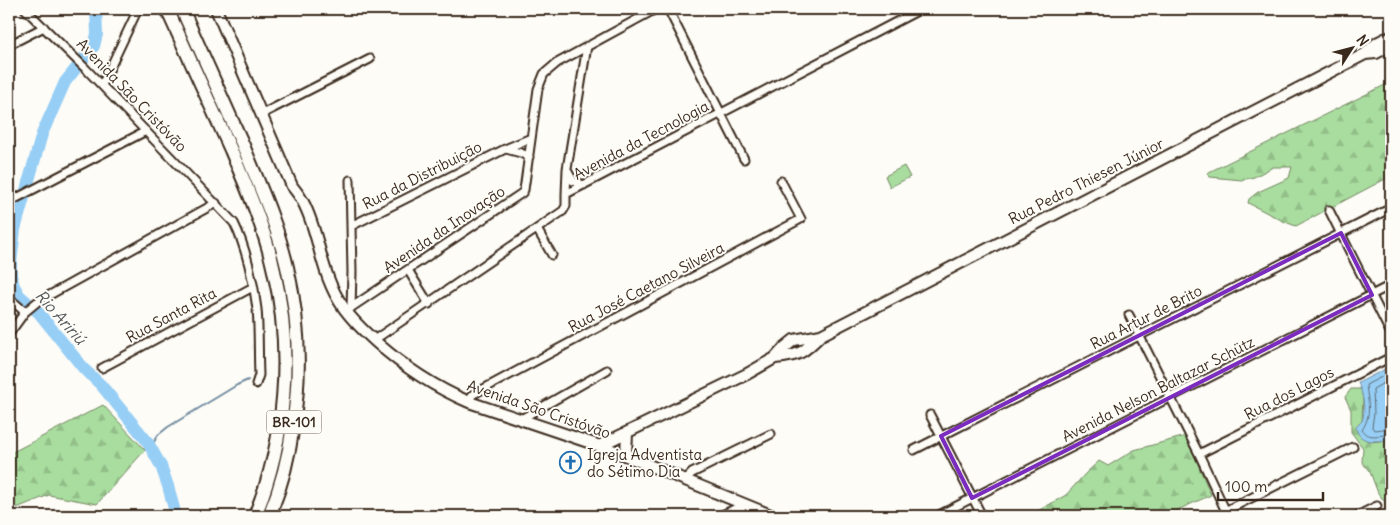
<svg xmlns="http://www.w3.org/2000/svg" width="1400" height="525" font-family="Delius,sans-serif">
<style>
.green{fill:#a9dd9f;stroke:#72845e}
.forest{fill:url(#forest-firs);stroke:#72845e}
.water{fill:#96cef5;stroke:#728c9f}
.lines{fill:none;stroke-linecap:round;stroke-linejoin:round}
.shore{stroke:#5f6c74;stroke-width:1}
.stream{stroke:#728c9f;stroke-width:2}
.river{stroke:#96cef5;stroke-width:12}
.street-casing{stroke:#3b2a1e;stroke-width:11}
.secondary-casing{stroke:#3b2a1e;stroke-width:14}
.highway-casing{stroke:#3b2a1e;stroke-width:16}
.street{stroke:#fdfcf7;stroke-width:7}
.secondary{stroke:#fdfcf7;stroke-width:10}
.highway{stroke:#fdfcf7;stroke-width:12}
.marked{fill:none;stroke:#7b2cbf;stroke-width:4;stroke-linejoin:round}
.labels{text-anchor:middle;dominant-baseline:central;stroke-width:4;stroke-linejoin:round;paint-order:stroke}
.shield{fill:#fdfcf7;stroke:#75695f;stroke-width:1}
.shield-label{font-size:14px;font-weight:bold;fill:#3b2a1e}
.street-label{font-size:15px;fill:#3b2a1e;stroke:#fdfcf7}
.poi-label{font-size:15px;fill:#3b2a1e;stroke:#fdfcf7;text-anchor:start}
.water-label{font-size:16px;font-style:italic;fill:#565b5e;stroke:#fdfcf7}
</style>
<defs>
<pattern id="forest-firs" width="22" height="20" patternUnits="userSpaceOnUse" patternTransform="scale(1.25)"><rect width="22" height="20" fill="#a9dd9f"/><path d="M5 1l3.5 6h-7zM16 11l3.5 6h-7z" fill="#92be88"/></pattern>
</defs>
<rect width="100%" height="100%" fill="#fdfcf7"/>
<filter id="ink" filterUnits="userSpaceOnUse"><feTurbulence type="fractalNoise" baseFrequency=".02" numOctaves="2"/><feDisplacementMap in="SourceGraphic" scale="10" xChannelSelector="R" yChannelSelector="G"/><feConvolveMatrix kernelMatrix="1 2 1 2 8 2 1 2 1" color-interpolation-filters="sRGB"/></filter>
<g filter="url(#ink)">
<path class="green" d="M904 166 910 177 890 187 885 176Z"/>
<path class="forest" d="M1391 82V176L1296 226 1285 222 1248 203 1249 199 1258 192 1289 178 1292 167H1273L1254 177 1242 180 1210 177 1207 173Z
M1351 389H1361L1363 399 1362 422 1370 442 1391 440V516H1386L1385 502 1378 493 1370 472 1362 462 1363 448 1351 432V410L1345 397Z
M103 405 145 450 97 504 49 495 9 511V454Z
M1186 436 1211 495 1164 516H1029L1066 495 1085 474 1099 461 1108 466 1134 450Z"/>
<path class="water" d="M1391 366V440C1378 440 1359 446 1356 427 1357 426 1361 422 1362 421 1366 412 1363 392 1358 383Z"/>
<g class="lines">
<path class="shore" d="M1391 372 1366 385C1368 402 1372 415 1362 430 1368 440 1381 434 1391 435
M1391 379 1373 389 1374 413 1372 427 1374 430 1391 428"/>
<path class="stream" d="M9 275 11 276
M151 447 158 435 168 427 237 385 248 380"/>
<path class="river" d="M96 9 97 34 94 46 65 82 42 134 15 229 11 264V276L14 286 19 295 39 313 84 369 101 385 147 441 161 466 168 486 176 516"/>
<defs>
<path id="street" d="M25 9 86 69 234 223C246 247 254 283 257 309 259 331 258 353 259 375L256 384
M668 9 744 159
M9 45 44 27
M102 85 138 9
M262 114 370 59
M506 149 521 153 529 157
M568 172 573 181 584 185
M350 180 352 272 351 308
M566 194 567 169 587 46
M9 202 146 131
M1329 210 1391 334
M351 226 505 149 531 138
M537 229 552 255
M408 270 429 304
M9 298 25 312
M346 311 522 193 524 190 538 89 544 74 557 63 656 9
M1129 315 1199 454 1228 516
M9 334 25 312 37 302 216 203
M374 340 563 211 566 206V194L921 9
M102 368 253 287
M469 402 472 395 801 219 781 181
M930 415 982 516
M521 419 607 370
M914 450 1391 208
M1199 454 1391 357
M685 480 692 473 771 434
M1225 511 1353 447
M937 516 1391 285
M1357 516 1377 506"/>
<path id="secondary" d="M216 9 292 186C296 191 300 196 303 202 317 228 319 258 331 285 341 309 357 325 376 342 404 367 434 387 469 402L612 450 773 516
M1365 54 1376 53 1391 45
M775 358C800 356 804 352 821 335L1365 54C1372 46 1380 39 1391 37
M599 446 747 374 775 358 784 348 794 340 821 335
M626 455 627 433
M723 516 738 509 743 504"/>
<path id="highway" d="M167 9C188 56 210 103 231 150 248 190 265 229 274 271 293 352 286 439 255 516
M182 9C202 54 222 98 242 143 259 184 277 224 287 267 299 319 301 373 293 425 289 456 281 487 269 516"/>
</defs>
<use href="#street" class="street-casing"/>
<use href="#secondary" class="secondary-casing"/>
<use href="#highway" class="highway-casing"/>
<use href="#street" class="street"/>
<use href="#secondary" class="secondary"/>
<use href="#highway" class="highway"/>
</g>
</g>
<path class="marked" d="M1341 233 1372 295 972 498 941 436Z"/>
<defs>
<symbol id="church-ring" viewBox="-11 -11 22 22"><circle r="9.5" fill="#fdfcf7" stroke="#1f6fb2" stroke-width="1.5"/><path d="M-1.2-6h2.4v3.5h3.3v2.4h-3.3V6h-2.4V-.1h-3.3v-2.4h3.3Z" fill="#1f6fb2"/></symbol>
</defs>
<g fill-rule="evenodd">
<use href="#church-ring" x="558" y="450" width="25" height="25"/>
</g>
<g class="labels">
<rect class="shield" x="266.5" y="410.5" width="55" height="23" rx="4"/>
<g class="shield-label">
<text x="294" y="422">BR-101</text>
</g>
<g class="street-label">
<text transform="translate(132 95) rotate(46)">Avenida São Cristóvão</text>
<text transform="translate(641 140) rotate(-28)">Avenida da Tecnologia</text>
<text transform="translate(422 175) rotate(-27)">Rua da Distribuição</text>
<text transform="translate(1086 181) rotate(-27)">Rua Pedro Thiesen Júnior</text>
<text transform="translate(444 229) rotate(-34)">Avenida da Inovação</text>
<text transform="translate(646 287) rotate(-28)">Rua José Caetano Silveira</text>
<text transform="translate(171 315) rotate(-28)">Rua Santa Rita</text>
<text transform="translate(1146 317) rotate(-27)">Rua Artur de Brito</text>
<text transform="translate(1158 389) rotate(-27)">Avenida Nelson Baltazar Schütz</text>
<text transform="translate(1289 393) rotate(-27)">Rua dos Lagos</text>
<text transform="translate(539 409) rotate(19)">Avenida São Cristóvão</text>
</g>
<g class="poi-label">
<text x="587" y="454">Igreja Adventista<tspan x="587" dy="17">do Sétimo Dia</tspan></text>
</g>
<g class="water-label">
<text transform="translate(61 317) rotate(48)">Rio Aririú</text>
</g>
</g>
<rect width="1400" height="525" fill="none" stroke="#fdfcf7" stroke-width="30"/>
<rect x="15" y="15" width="1370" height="495" fill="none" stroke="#3b2a1e" stroke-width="2" filter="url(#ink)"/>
<g transform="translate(1352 48) rotate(54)" stroke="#fdfcf7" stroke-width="4" paint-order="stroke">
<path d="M0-4L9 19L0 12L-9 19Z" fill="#3b2a1e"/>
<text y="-8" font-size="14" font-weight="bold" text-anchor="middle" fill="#3b2a1e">N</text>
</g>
<path d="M1218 492v8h105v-8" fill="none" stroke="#3b2a1e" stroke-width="2.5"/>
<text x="1225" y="492" font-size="15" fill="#3b2a1e" stroke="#fdfcf7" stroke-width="4" paint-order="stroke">100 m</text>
</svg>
